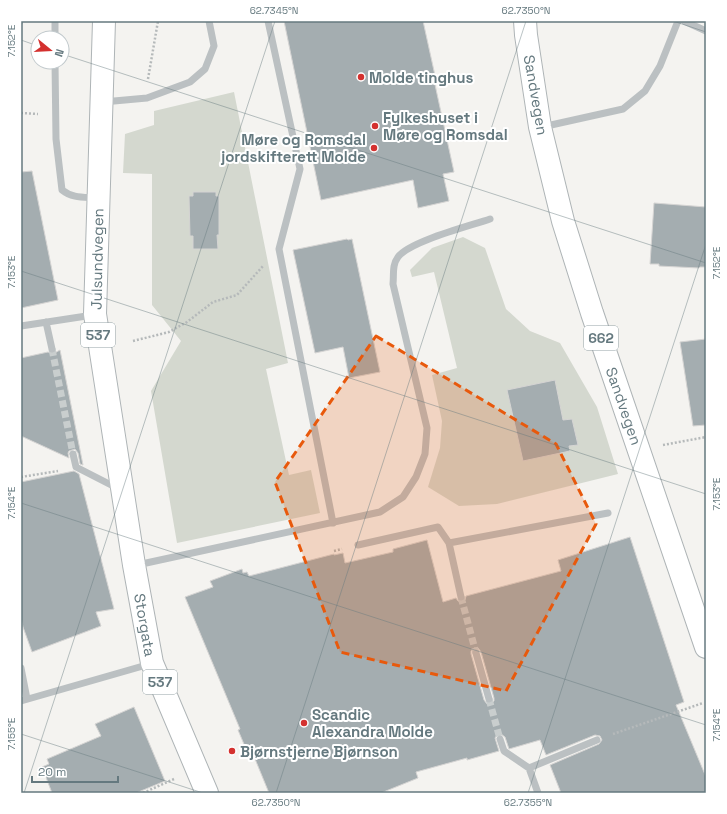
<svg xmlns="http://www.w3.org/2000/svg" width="727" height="814" font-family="'Space Grotesk',sans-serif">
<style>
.green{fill:#d4d8cf}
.building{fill:#a4adb0;stroke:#d5d4d3;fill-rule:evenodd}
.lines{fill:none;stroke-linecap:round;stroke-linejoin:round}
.minor-tunnel{stroke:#c9cece;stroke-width:7;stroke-dasharray:7 3.5;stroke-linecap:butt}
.major-casing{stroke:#aeb4b6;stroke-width:24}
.path{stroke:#b5b9ba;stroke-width:2.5;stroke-dasharray:2 2;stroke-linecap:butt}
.minor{stroke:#bbc0c2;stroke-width:7}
.major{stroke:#fff;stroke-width:22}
.marked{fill:#e8590c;fill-opacity:0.2;stroke:#e8590c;stroke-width:3;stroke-dasharray:8 5;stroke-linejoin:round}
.ticks{fill:none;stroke:#65797f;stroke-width:1;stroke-opacity:0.45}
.poi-dot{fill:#d4312f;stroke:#fff;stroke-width:1.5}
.labels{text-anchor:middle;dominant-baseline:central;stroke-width:4;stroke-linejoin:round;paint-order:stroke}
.shield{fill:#fff;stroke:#93a1a5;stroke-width:1}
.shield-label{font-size:14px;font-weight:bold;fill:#65797f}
.poi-label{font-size:15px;font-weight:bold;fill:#65797f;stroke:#fff;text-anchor:start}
.street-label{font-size:15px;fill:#65797f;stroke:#fff}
.neatline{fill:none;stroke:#65797f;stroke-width:1.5}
.ticks-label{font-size:10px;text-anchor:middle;fill:#65797f}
</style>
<rect width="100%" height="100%" fill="#f4f3f0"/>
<path class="green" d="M234 92 288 363 266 369 289 475 311 470 320 513 177 543 151 391 181 341 152 305V174L123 173 125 134 154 125V111Z
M463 237 485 248 506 309 530 331 560 343 597 407 618 474 497 504 459 506 428 487 440 448 442 421 432 375 457 368 434 272 412 277 410 270 432 248Z"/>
<path class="building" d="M284 21H423L436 80H434L454 172 443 174 449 201 418 208 413 180 321 200Z
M32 171 58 300 21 308V172Z
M193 192H216V196H219V235H217L218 249H193V236H190L189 196H193Z
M654 203 706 207V267H700L699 268 659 266V264H650Z
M347 239 348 240 352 239 380 372 349 378 343 347 315 353 293 250Z
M706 339V425L693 426 680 342Z
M60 350 83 465 80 464 78 453 75 449 69 451 68 453 69 458 21 436V358L48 352 53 354Z
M555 380 563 420 572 419 578 445 569 446 570 451 523 461 507 390Z
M74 471 79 474 114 609 96 612 101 626 32 652 23 627 21 617V482Z
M630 537 684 702 676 705 706 777V793H561L550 765 599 744 602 740 600 736 595 735 546 755 540 740 509 749 505 737 501 734 497 735 495 738 499 751 467 760V758L416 772 418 778 381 793H269L253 754 249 756 238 730 240 729 185 597 213 587 210 581 242 569 243 573 247 572 249 576 334 554V555L343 553 345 563 393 552V549L427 540 443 602 456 598 458 601 462 602 465 600 466 596 561 571 558 560ZM474 648H478L481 652 494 698V701L491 704H487L484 700 471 654V651Z
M134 707 165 781 136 793H52L42 767 49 764 47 759 101 736 95 724Z"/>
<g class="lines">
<path class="minor-tunnel" d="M52 349 73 454
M461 597 476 653
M489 699 500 739"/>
<defs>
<path id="major" d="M104 21 95 314 134 565 152 663 207 793
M525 21 526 35 540 127 563 221 592 313 706 647"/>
</defs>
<use href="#major" class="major-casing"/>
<path class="path" d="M148 79 158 21
M21 113 38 114
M133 341 169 332 187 322 213 302 237 295 263 266
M663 445 706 437
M21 477 58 471
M334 551 342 549
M613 734 703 703
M143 793 174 779"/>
<path class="minor" d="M268 21 300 169 279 249 333 523
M684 21 706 31
M55 38V21
M55 62 56 139 62 190C72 198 83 197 96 198
M103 102 147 98 190 82 205 69 214 46 209 21
M542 127 623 109 645 91 660 66 678 21
M46 322 52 349
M21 326 93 315
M73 454 76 467 119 489
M449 543 608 513
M358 545 438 527 449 543 461 597
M137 565 380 512 403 497 416 477 425 454 427 428 393 284C394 274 392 265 398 257 410 241 470 226 490 219
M476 653 489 699
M21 668 27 699
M21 701 150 664
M500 739 504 751 529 768
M529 768 597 740
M529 768 538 793"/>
<use href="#major" class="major"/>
</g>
<path class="marked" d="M376 336 556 444 596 524 506 691 340 652 275 482Z"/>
<path class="ticks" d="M673 21 706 32M21 26 23 21M21 40 38 46M62 54 706 263M21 271 706 494M21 503 706 725M21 734 203 793M24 793 275 21M276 793 526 21M528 793 706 244"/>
<g class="poi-dot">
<circle cx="361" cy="77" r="4"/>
<circle cx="375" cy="126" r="4"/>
<circle cx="374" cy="148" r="4"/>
<circle cx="304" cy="723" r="4"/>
<circle cx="232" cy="751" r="4"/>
</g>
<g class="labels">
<g class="shield">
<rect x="81" y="323" width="34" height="24" rx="3"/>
<rect x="584" y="326" width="34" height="24" rx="3"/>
<rect x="143" y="670" width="34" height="24" rx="3"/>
</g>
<g class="shield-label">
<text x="98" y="335">537</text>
<text x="601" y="338">662</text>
<text x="160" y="682">537</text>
</g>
<g class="poi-label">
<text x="369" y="77">Molde tinghus</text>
<text x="383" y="117">Fylkeshuset i<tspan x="383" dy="17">Møre og Romsdal</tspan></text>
<text x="366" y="139" text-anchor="end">Møre og Romsdal<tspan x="366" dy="17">jordskifterett Molde</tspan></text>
<text x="312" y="714">Scandic<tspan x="312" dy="17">Alexandra Molde</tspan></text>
<text x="240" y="751">Bjørnstjerne Bjørnson</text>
</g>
<g class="street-label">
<text transform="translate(536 95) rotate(80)">Sandvegen</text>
<text transform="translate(97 259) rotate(-89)">Julsundvegen</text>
<text transform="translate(624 406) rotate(71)">Sandvegen</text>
<text transform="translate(145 625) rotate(80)">Storgata</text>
</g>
</g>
<rect width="727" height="814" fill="none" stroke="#ffffff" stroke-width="44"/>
<g transform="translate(50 50) rotate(108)"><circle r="19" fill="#ffffff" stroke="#c1c9cc"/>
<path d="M0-3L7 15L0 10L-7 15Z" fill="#d4312f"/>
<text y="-6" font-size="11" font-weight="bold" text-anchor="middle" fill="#65797f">N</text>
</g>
<path d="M32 776v6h86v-6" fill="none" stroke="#65797f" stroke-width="2"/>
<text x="38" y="776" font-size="12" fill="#65797f" stroke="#ffffff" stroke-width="3" paint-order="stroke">20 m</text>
<rect x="22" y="22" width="683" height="770" class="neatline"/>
<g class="ticks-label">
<text x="274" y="14">62.7345°N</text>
<text x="526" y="14">62.7350°N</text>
<text transform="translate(11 41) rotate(-90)" y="4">7.152°E</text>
<text transform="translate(716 263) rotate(-90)" y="4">7.152°E</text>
<text transform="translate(11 272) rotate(-90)" y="4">7.153°E</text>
<text transform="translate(716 494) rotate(-90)" y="4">7.153°E</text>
<text transform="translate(11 503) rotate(-90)" y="4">7.154°E</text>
<text transform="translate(716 725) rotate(-90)" y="4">7.154°E</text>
<text transform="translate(11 734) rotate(-90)" y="4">7.155°E</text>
<text x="276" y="806">62.7350°N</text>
<text x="528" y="806">62.7355°N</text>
</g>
</svg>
